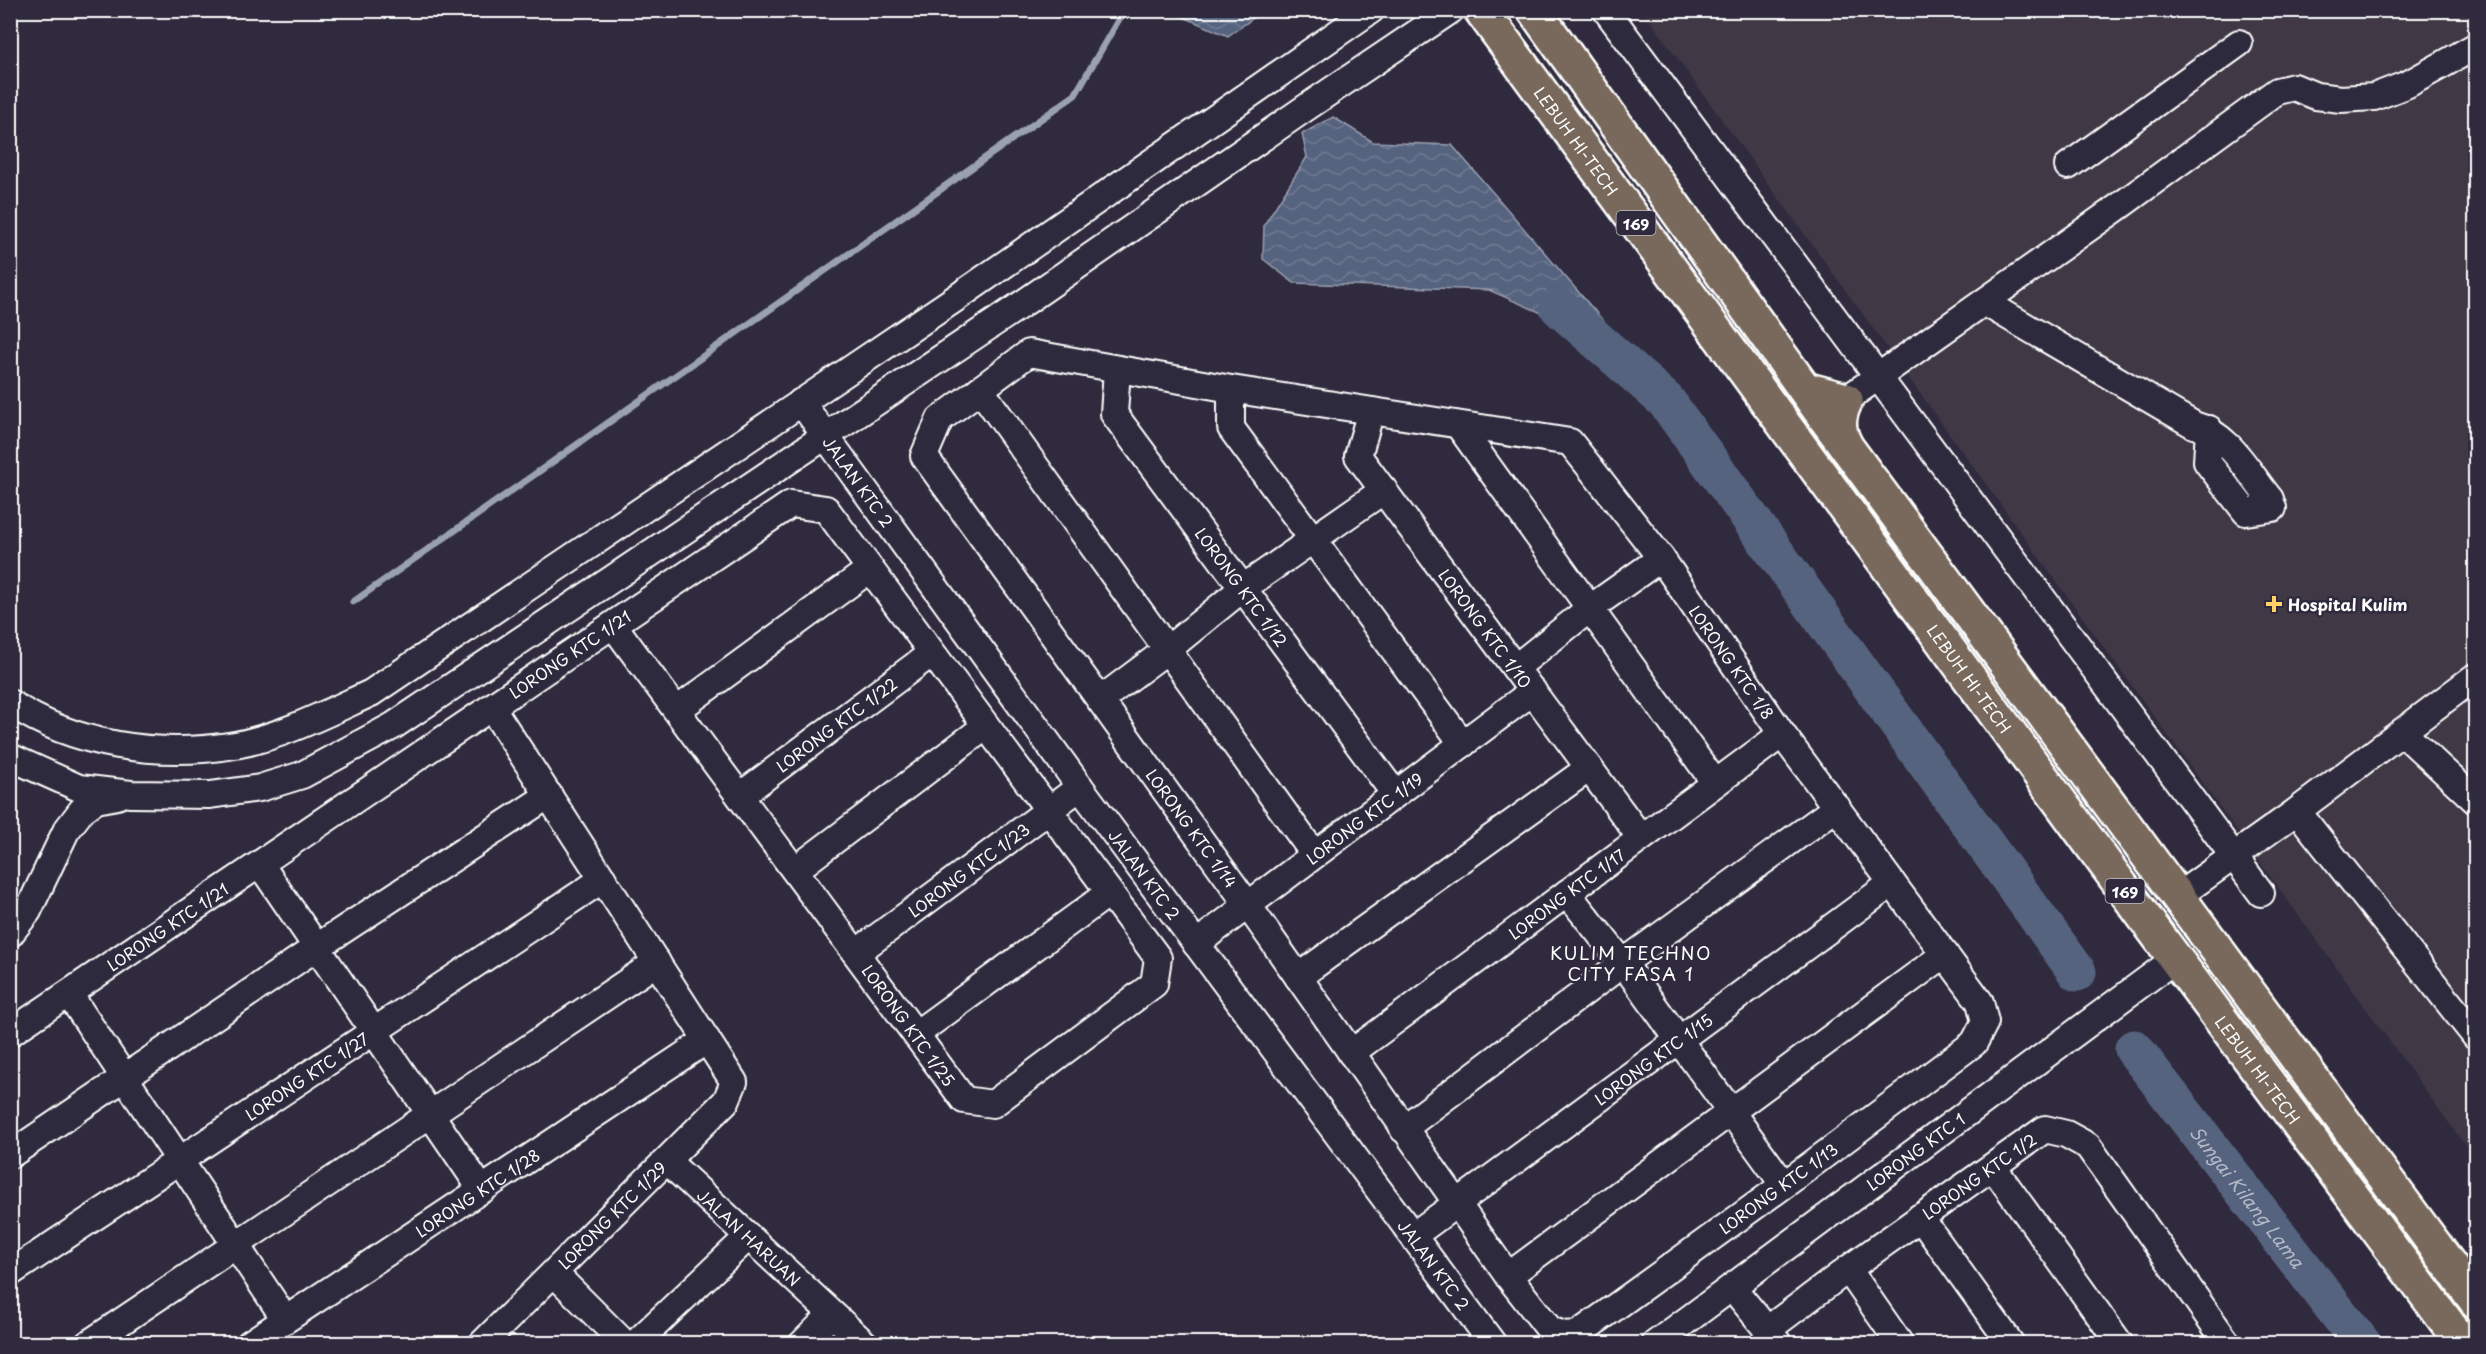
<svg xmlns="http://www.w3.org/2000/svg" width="2486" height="1354" font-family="'Playpen Sans',sans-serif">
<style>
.built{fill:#413845}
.water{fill:url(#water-waves);stroke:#9aa1b2;stroke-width:1.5}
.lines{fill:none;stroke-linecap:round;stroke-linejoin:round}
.stream{stroke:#9aa1b2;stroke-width:7}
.river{stroke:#56637f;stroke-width:39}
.minor-casing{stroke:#fff;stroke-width:30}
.major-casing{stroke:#fff;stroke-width:38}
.minor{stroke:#2f2a3d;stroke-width:26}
.major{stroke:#78695c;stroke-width:33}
.poi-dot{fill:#ffd166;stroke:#2f2a3d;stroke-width:2}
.labels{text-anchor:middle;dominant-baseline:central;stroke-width:5;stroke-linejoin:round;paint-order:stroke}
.shield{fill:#2f2a3d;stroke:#c1bfc5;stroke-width:1.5}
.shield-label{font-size:15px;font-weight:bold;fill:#fff}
.street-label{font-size:16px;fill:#fff;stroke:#2f2a3d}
.poi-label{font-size:16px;font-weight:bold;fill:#fff;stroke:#2f2a3d;text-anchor:start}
.neighbourhood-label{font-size:18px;letter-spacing:1.5px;fill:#fff;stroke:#2f2a3d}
.water-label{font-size:18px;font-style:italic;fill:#b3b9c5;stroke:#2f2a3d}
</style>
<defs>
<pattern id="water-waves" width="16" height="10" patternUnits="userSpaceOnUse" patternTransform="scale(1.5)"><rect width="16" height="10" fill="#56637f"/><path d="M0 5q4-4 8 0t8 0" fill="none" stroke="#6f7a92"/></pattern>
</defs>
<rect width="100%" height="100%" fill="#2f2a3d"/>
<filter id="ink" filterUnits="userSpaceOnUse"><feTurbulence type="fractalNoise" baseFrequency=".0167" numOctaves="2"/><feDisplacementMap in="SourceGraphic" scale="12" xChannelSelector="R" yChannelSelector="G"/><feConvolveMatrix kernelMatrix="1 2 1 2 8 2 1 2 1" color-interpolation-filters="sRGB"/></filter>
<g filter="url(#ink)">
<path class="built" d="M1643 11H2475V1159L1898 363Z"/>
<path class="water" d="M1169 11 1263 10V11L1228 36Z
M1333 117 1373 142 1452 145 1612 331 1591 349 1553 318 1489 290 1294 283 1263 259 1264 225 1307 157 1302 134Z"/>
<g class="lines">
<path class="stream" d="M353 602 1075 95 1124 10"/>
<g class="river">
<path d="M1559 307 1666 401 2077 972"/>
<path id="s1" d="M2134 1049 2362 1344"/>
</g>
<defs>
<g id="minor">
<path d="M1606 10 2261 893"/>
<path d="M2068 166 2239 43"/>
<path d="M1984 302 2194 425C2229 434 2248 472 2270 499L2273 508 2246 512 2207 462 2209 429"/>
<path d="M1029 353 1231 389 1570 442 1661 558 1782 734 1980 1002 1985 1022 1974 1043 1784 1185 1578 1334 1564 1335 1550 1330 1508 1276 1247 904 924 456 940 419Z"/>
<path id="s2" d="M1117 369 1114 414 1395 794"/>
<path d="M980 389 1314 854"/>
<path d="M1231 389V428L1463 744"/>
<path id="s3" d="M801 402 1080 787 1493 1344"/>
<path d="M1831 410 2121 205 2277 91 2294 87 2316 96 2341 99 2374 97 2408 84 2476 46"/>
<path id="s4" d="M1371 411 1358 456 1641 838"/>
<path d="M1459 426 1715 783"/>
<path d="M1515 668 1589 609 1661 558"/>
<path d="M1100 700 1167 650 1243 588 1384 490"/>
<path d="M10 703C75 746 159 758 235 745 281 737 329 712 371 693L962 294 1371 10"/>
<path d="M677 710 870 569"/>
<path d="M2402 732 2476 801"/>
<path d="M10 757 79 788 131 794 210 795 260 788 302 775 393 726 1025 302 1304 109 1451 10"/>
<path id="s5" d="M740 796 932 653"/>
<path d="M2297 811 2476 1037"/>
<path d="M260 864 482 1190"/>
<path d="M795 870 986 726"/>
<path d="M1567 893 1623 963 1784 1185"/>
<path d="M2178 896 2297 811 2476 676"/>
<path d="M10 934 28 911 66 831 82 810 96 800 117 796"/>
<path id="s6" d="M1196 944 1533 691"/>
<path id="s7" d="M856 953 1080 787"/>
<path d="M1298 977 1589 768"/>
<path d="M69 994 285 1319"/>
<path id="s8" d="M10 1033 791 504 826 509 1158 958 1154 984 993 1104 964 1100 614 626"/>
<path d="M916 1034 1109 893"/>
<path id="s9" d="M1351 1053 1782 734"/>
<path d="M1403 1129 1623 963 1837 807"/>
<path d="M10 1155 317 947 549 795"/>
<path id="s10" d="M667 1161 865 1344"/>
<path d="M1993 1167 2120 1344"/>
<path d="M1920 1217 2011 1344"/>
<path id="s11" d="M1414 1235 1892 883"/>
<path d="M1848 1269 1900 1344"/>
<path id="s12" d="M10 1273 603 879"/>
<path d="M554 1273 625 1344"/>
<path d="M1508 1276 1945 954"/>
<path d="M1732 1287 1778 1343"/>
<path id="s13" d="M1767 1330 1848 1269 2045 1129 2066 1134 2088 1146 2228 1344"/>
<path d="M88 1344 657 962"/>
<path id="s14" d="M249 1344 707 1040"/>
<path id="s15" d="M482 1344 726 1101 734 1082 492 708"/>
<path d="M635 1344 748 1237"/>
<path d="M802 1344 831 1315"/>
<path id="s16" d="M1655 1344 2175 959"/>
</g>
<g id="major">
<path id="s17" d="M1481 10 2142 914 2463 1344"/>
<path d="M1534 10 1823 415 2476 1301"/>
<path d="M1805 389 1846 400C1838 416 1837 428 1845 444"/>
</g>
</defs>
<use href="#minor" class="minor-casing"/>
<use href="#major" class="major-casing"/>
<use href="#minor" class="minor"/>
<use href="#major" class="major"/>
</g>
</g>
<path class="poi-dot" d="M2271 595h6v6h6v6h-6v6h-6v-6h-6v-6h6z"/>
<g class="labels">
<g class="shield">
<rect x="1616.5" y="211" width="39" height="24" rx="4.5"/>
<rect x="2105.5" y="879" width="39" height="24" rx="4.5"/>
</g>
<g class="shield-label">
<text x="1636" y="223">169</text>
<text x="2125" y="891">169</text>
</g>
<g class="street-label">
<text stroke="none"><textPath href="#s17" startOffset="162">LEBUH HI-TECH</textPath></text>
<text stroke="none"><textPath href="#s3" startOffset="98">JALAN KTC 2</textPath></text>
<text stroke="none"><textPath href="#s2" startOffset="260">LORONG KTC 1/12</textPath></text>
<text stroke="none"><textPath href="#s4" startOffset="261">LORONG KTC 1/10</textPath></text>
<text stroke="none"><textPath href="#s8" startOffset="676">LORONG KTC 1/21</textPath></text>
<text transform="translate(1732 662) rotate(55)">LORONG KTC 1/8</text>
<text stroke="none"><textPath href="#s17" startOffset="828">LEBUH HI-TECH</textPath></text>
<text stroke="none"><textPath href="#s5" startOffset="120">LORONG KTC 1/22</textPath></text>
<text stroke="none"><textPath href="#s6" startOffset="210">LORONG KTC 1/19</textPath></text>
<text transform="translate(1192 828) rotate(54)">LORONG KTC 1/14</text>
<text stroke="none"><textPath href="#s7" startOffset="140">LORONG KTC 1/23</textPath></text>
<text stroke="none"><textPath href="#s3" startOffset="584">JALAN KTC 2</textPath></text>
<text stroke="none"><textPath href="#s9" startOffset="268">LORONG KTC 1/17</textPath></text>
<text stroke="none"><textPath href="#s8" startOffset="190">LORONG KTC 1/21</textPath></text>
<text transform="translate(909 1025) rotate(54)">LORONG KTC 1/25</text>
<text stroke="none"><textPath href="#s11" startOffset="297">LORONG KTC 1/15</textPath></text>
<text stroke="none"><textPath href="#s17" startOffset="1314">LEBUH HI-TECH</textPath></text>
<text stroke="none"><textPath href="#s12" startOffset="356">LORONG KTC 1/27</textPath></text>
<text stroke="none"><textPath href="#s16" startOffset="324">LORONG KTC 1</textPath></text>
<text stroke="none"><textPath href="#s13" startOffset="262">LORONG KTC 1/2</textPath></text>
<text transform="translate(1778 1188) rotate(-36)">LORONG KTC 1/13</text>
<text stroke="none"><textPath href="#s14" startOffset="274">LORONG KTC 1/28</textPath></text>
<text stroke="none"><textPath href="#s15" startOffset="183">LORONG KTC 1/29</textPath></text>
<text stroke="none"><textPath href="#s10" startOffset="112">JALAN HARUAN</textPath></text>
<text stroke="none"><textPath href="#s3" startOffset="1070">JALAN KTC 2</textPath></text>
</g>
<g class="poi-label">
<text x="2288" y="604">Hospital Kulim</text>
</g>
<g class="neighbourhood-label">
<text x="1631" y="952">KULIM TECHNO<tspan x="1631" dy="21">CITY FASA 1</tspan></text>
</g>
<g class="water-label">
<text stroke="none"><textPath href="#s1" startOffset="186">Sungai Kilang Lama</textPath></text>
</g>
</g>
<rect width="2486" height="1354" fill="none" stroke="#2f2a3d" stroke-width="36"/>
<rect x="18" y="18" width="2450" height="1318" fill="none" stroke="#fff" stroke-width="2" filter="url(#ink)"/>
</svg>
